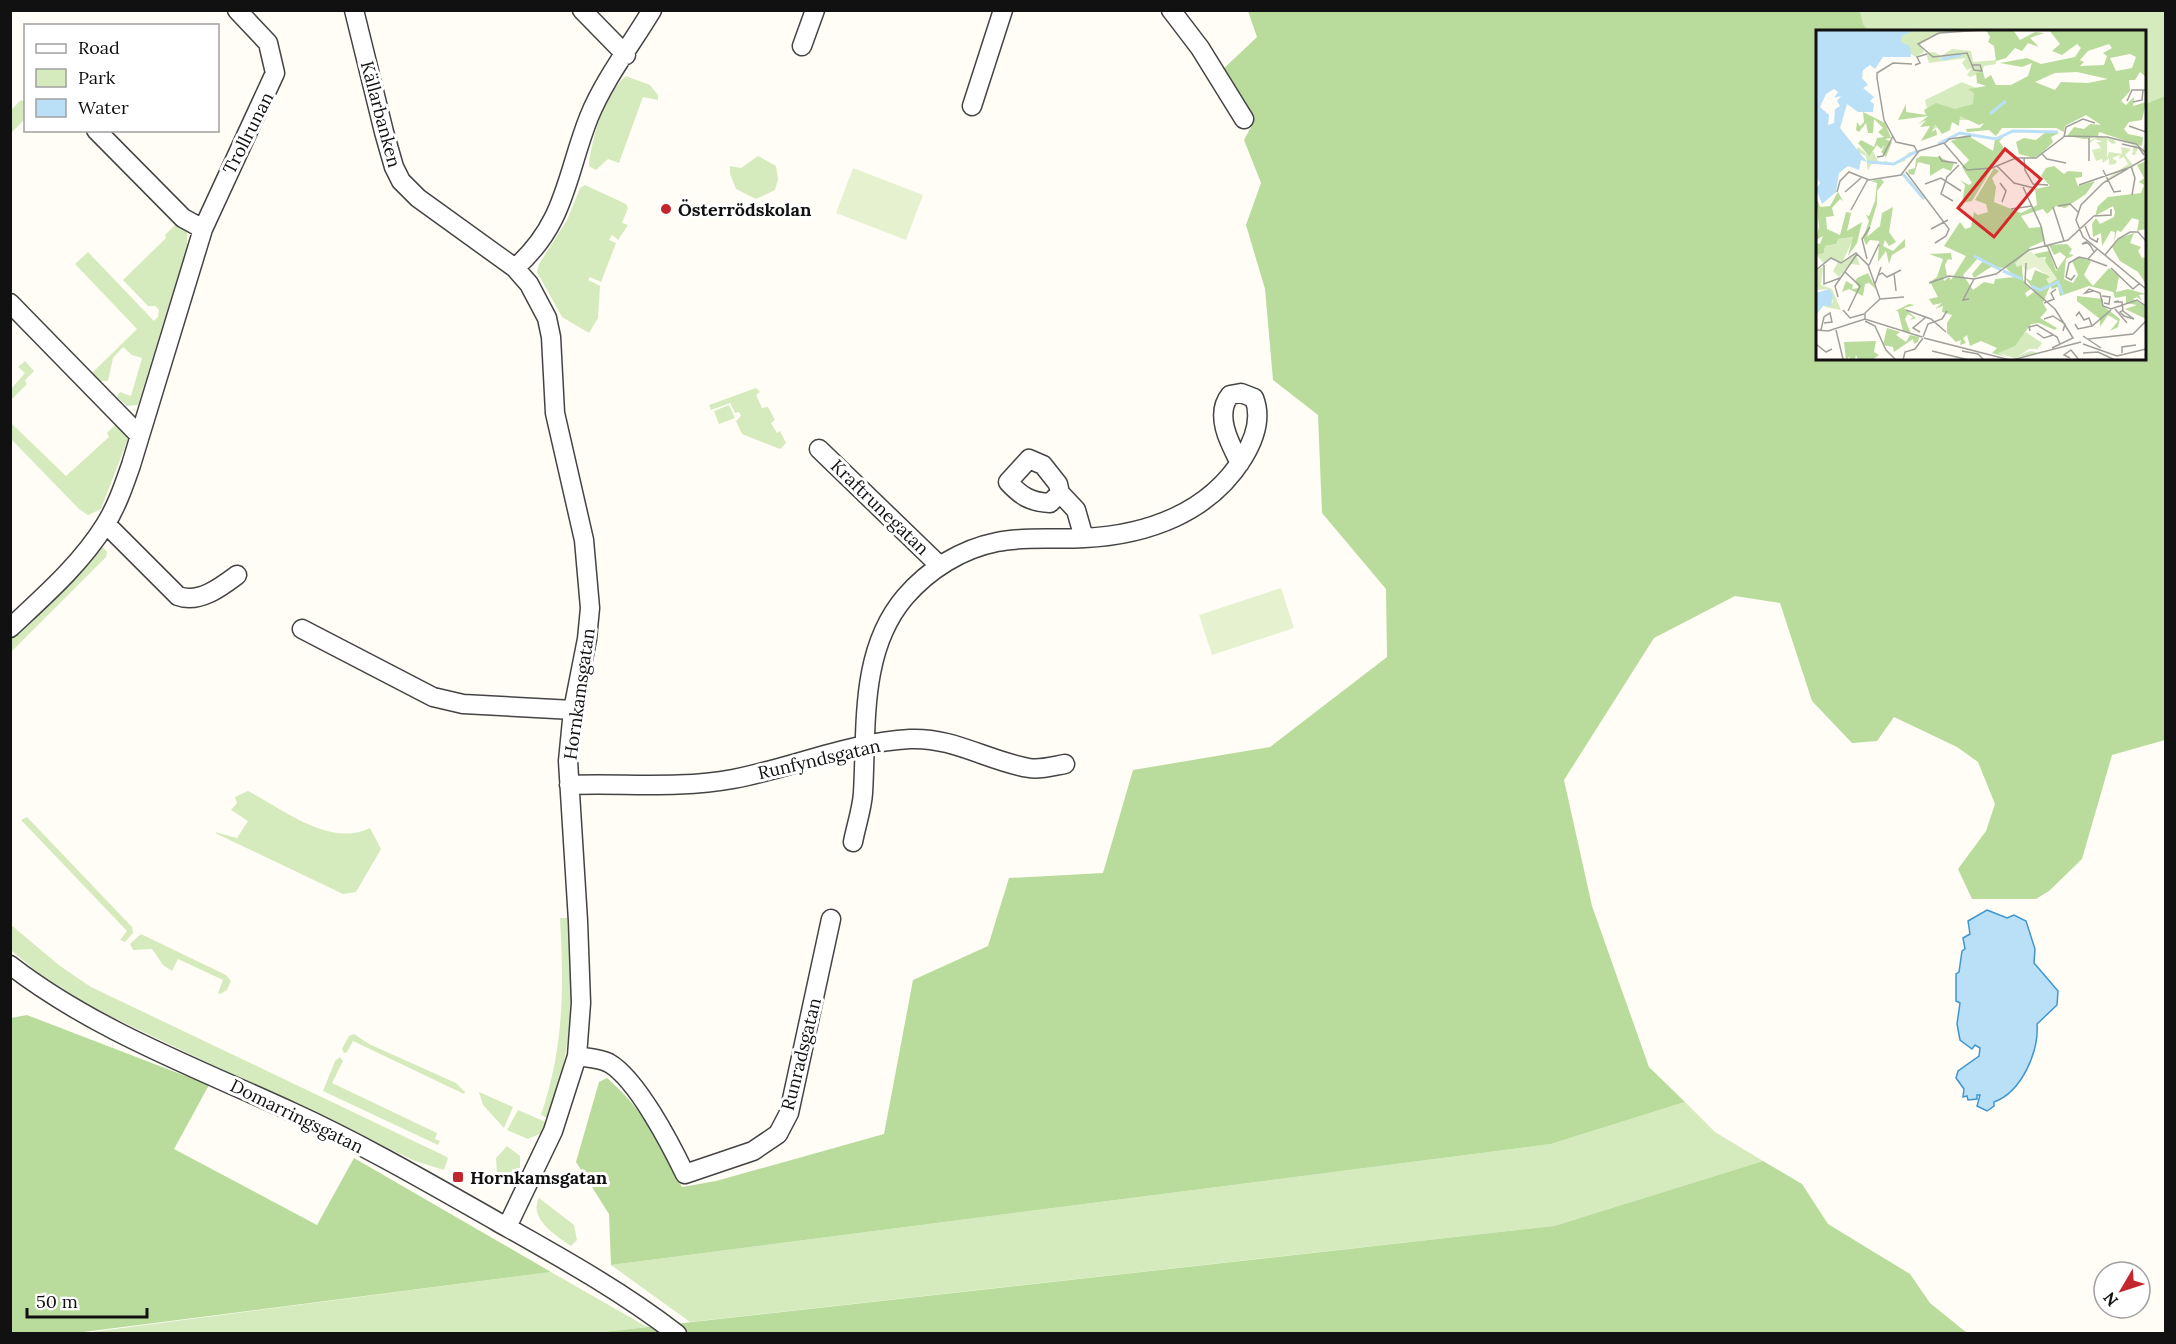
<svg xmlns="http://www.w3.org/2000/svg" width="2176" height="1344" font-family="Lora,serif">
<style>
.green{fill:#d5ebbd}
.forest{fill:#b9dc9c}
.pitch{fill:#e6f2cf}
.water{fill:#b9e0f7;stroke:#3f96cf;stroke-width:1.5}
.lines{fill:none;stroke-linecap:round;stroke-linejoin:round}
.minor-casing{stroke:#444;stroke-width:21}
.minor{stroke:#fff;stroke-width:18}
.poi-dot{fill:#c4262e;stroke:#fff;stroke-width:2}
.labels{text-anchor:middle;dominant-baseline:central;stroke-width:6;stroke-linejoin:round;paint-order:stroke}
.street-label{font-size:18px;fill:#111;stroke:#fff}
.poi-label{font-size:18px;font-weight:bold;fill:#111;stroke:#fff;text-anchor:start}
.inset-river{fill:none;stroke:#b9e0f7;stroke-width:3}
.inset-road{fill:none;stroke:#a09f9a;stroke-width:1.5}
.view{fill:#d62828;fill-opacity:0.15;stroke:#d62828;stroke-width:3}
.inset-edge{fill:none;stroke:#111;stroke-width:3}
</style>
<rect width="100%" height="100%" fill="#fffdf5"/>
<path class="green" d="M1860 11H2165V96L2145 104 2144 32 1869 31 1863 24Z
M626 76 650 85 658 95V100L643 97 619 163 608 159 596 170 589 166V163C594 133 602 97 626 76Z
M21 100 25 102V119L11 133V110Z
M758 156 776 166 778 179 775 190 756 199 736 189 730 174V166L741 168Z
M585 185 626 204 628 208 622 223 628 225 618 240 612 235 609 240 616 243 601 282 590 277 588 280 600 286 598 318 589 333 562 317 537 272 539 264 567 220 580 188Z
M177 223 187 232V246L138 405 127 406 117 397 120 392 131 396 142 358 132 355 123 347 113 358 108 381H100L92 373 137 329 75 264 88 252 154 321 158 317 159 310 155 306H148L123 280 166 238 165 235Z
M25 361 34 371 25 380 27 384 11 400V389L25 373 18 367Z
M756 388 760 392 756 395 762 408 768 407 775 420 771 423 777 433 780 431 786 443 780 449 742 434 736 421 741 416 739 412 735 413 730 403 711 410 709 405Z
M729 405 735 418 719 424 714 411Z
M10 422 66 476 109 437 107 433 118 422 129 436 101 509 88 515 79 509 11 439Z
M101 545 107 552 106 557 11 652V639Z
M248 791C283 809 330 848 370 828L381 849 356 892 343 894 217 834 215 832 237 838 248 821 231 810 237 803 235 797Z
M27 817 132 927 133 933 125 942 120 940 127 931 21 820Z
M560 918H571C574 992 572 1047 550 1119L541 1115C564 1047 564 989 560 918Z
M10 924 60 966 91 987 445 1156 448 1158 444 1170 415 1161 93 1008 37 972 11 950Z
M141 934 226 975 231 981 227 990 220 994 218 993 223 980 178 959 172 971 163 965 152 949 133 950 130 944Z
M354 1034 369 1044 456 1083 465 1092 464 1094 353 1041 347 1052 344 1053 342 1049 349 1036Z
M340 1057 343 1061 332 1083 437 1133 435 1139 440 1141 438 1145 323 1091 335 1061Z
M479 1092 513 1107 504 1128 483 1105Z
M1685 1102 1715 1132 1763 1161 1554 1226 690 1322 611 1265 1551 1144Z
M518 1110 548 1123 544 1132 528 1139 507 1130Z
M507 1146 520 1156V1175L497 1174 496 1158Z
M539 1198 574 1225 577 1240 571 1246C556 1236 528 1218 539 1198Z
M551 1272 647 1327 585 1334H76Z"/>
<path class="forest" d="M1248 11H1860L1863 24 1869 31 1818 32V358H2144L2145 104 2165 96V740L2112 755 2082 859 2049 891 2036 899H1972L1958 869 1986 831 1995 804 1978 762 1957 747 1894 717 1877 741 1852 743 1812 701 1780 603 1735 596 1654 638 1564 780 1592 906 1649 1067 1685 1102 1551 1144 611 1265 609 1214 576 1162 599 1082 607 1078C643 1109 662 1146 682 1187L716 1181 884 1134 913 980 988 946 1009 878 1103 873 1133 770 1270 747 1387 657 1386 589 1322 513 1318 415 1273 380 1265 289 1246 225 1261 183 1244 140 1252 125 1221 71 1257 37Z
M27 1015 209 1085 174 1149 317 1225 354 1158 551 1272 76 1333H11V1018Z
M1763 1161 1802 1184 1828 1224 1910 1274 1930 1303 1967 1333 585 1334 1554 1226Z"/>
<path class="pitch" d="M853 168 923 195 906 240 836 213Z
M1281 588 1294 628 1212 655 1199 615Z"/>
<path class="water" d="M1987 910 2007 918 2014 915 2026 921 2035 949 2034 963 2058 991 2057 1005 2037 1024C2039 1051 2022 1092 1994 1102V1106L1987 1111 1977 1106 1980 1095H1977V1099L1968 1100 1967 1096 1963 1097 1964 1089 1956 1078 1958 1071 1979 1056 1980 1048 1975 1045 1972 1049 1960 1040 1957 1024 1960 1003 1956 1001V974L1959 972 1962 951 1965 949 1963 938 1970 934 1968 921Z"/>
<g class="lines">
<defs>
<path id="minor" d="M354 10 384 132 394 167 401 181 418 198 515 268 529 284 547 318 551 337 555 413 584 540 590 608 587 639 573 710 568 761 578 921 581 1003 577 1056 553 1131 507 1227
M582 10 626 55
M1171 10 1200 48 1244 119
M802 46 815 10
M972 106 1003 10
M96 130 183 218 203 229
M515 268C566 223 566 175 589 117 604 80 631 45 652 10
M10 303 140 436
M819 449 940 566
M1060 493 1050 503C1030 502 1021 496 1008 482L1029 459 1043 465 1058 484 1060 493 1076 510 1084 538
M106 524 178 596C199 604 221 587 237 575
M10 628C44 596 80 565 105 525 117 506 124 485 131 465L203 229 275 73 268 43 237 10
M302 629 433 697 463 704 573 710
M569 785C624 783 679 789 733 779 792 768 850 742 910 739 953 737 988 761 1029 768 1041 770 1053 766 1065 764
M853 842C856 826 862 809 863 793 867 727 859 651 905 597 929 569 962 549 997 542 1026 536 1055 540 1084 538 1147 535 1209 513 1243 458 1254 440 1262 418 1254 398L1241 393 1230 395C1214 415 1230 444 1240 463
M10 965C94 1030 197 1068 292 1112 362 1144 429 1183 496 1221 558 1256 620 1290 677 1334
M577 1056C588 1058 599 1058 609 1063 637 1079 671 1145 685 1174L753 1151 778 1134 789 1113 831 919"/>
</defs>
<use href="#minor" class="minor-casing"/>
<use href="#minor" class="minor"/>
</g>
<g class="poi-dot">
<circle cx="666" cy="209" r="6"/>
<rect x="452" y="1171" width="12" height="12" rx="3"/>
</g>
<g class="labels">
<g class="street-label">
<text transform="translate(381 114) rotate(75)">Källarbanken</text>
<text transform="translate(248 133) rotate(-63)">Trollrunan</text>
<text transform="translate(880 507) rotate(44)">Kraftrunegatan</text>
<text transform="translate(579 694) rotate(-82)">Hornkamsgatan</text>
<text transform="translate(819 759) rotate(-13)">Runfyndsgatan</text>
<text transform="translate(801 1054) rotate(-76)">Runradsgatan</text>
<text transform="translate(297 1116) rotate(26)">Domarringsgatan</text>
</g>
<g class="poi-label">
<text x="678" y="209">Österrödskolan</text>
<text x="470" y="1177">Hornkamsgatan</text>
</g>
</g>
<g transform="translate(1816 30)">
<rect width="330" height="330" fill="#fffdf5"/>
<path d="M55 0H165L123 3 104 14 108 22 100 27ZM136 19 155 21 157 32 180 30V34L168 36 166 42 154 47 151 45 156 38 151 40 146 33 150 28 113 33 110 23 118 22 125 26ZM146 52 177 65 163 90H137L116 100 109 70ZM289 107 294 109H296L318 114 327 120V117L330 112V127L322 118 319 125H316L318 115 298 110 300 113 296 114 291 109V128L293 122 306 124 305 117 315 119 309 125 317 135 287 152 312 134 308 127 303 129 304 125 296 128 301 131 299 134 293 135V128L287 133 286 129 280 131 276 120 285 118 281 112H286L279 109 274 113V110L282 107ZM42 117 52 125 57 121 63 133 70 131 76 134 89 129 90 125 94 122 100 121 91 125 89 131 80 134 56 132 52 141 50 126 40 121ZM38 207 27 231 40 224 44 235 34 234 23 247 17 241 22 232 16 228 8 234 0 224 8 223 9 216 20 214 22 209ZM7 237 5 255 16 259 25 280 9 277 17 272 13 259 0 260V240ZM210 302 226 313 222 319H213L202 326 215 321 222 323 198 328 182 323Z" fill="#d5ebbd"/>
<path d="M197 0 204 10 219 2 228 3 214 8 223 17 212 13 206 21 199 18 190 28 180 31 178 16 172 12 174 7 170 0ZM233 0H330V47L324 42 319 50H313L314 61 305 71 310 75 318 67 317 76 330 72 326 90 313 92 308 99 312 104 327 107 326 116 283 102 282 106 269 109 251 106 258 97 268 99 274 94 285 95 270 85 249 96 248 102 240 98H186L180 106 173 100 151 102 150 99 164 98 168 93 163 95 144 86 143 96 136 92 134 100 126 104 119 94 116 102 120 99 121 105 105 111 114 96 104 97 110 90 102 94 112 86 82 90 90 74V82L110 85 108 80 120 73 139 79 157 74 158 63 152 59 170 56 161 53 160 43 167 42 169 49 175 45 180 55H195L212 46 216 33 206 37 184 33 211 28 225 34 259 27 265 18 261 14 246 25 236 21 244 14ZM293 14 296 18 287 23 291 26 288 35 264 36 268 32 264 30 272 21ZM314 24 320 27 316 38 300 41 294 28ZM261 42 292 49 272 53 245 52 239 60 219 52 239 43ZM47 82 69 93 75 108 69 109 76 112 70 127 65 122 69 115 65 119 61 115 53 126 42 113 45 110 58 117 61 108 68 107 62 102 67 98 58 89 57 103H52L50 93 43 102 40 100 41 92 44 96 48 92ZM231 101 243 103 235 107 237 112 226 123 218 128 203 124 200 112 208 108 220 110ZM151 105 177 121 179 110 188 107 183 111 188 118 156 171 146 173 149 155 144 150 153 155 156 153 146 137 153 130 135 111ZM105 126 122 127 138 133 135 141 127 138 114 146V135L102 132 98 145 93 144 92 140 99 138 100 129ZM330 131V199L321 201 323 190 316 188 305 202 301 200 298 212 299 202 295 201 286 216 285 203 277 207 276 194 280 188 284 194 298 187 299 182 297 176 279 186 282 176 292 167 325 163 328 155 323 152 328 148 321 135ZM238 136 248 144 252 141 266 142V147L259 148 262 156 279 151 270 164 249 178 240 176 231 184 227 179 205 186 213 198 225 197 228 211 214 217 206 235 207 250 215 259 209 263 211 267 219 261 208 247 215 251 219 240 241 249 228 231 230 227 222 228 218 224 233 221 240 241 250 227 244 222 238 225 233 215 251 214 256 219 253 224 258 225 250 229 248 249 257 253 262 245 256 231 263 227 275 231 268 245 277 256 293 238 303 246 300 262 312 259 330 264 323 265 326 271 321 267 317 269 330 276V289L309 279 321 275 310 273V266L299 268 297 262 273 256 244 266 242 257 236 259 234 256 227 273 231 280 224 288 241 298 239 300 223 293 215 294 199 316 182 323 190 327 176 323 181 318 165 311 154 316 151 305 147 308 150 313 144 315 145 310 140 312 131 303V293L136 285 126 282 127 276 119 279 126 273 117 275 113 269 122 267 114 252 121 247 127 229 113 224 135 223 136 230 132 229 129 235 131 246 127 247 128 251 133 247 135 250 150 226 128 216 144 192 149 199 155 197 158 182 162 185 172 182 170 174 159 170 178 138 183 141 176 148 180 157 178 172 205 183 221 175 219 159 234 156 225 146 230 138ZM163 227 167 231 156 244 158 248 175 237 190 238 199 247 179 249 178 254 168 252 157 260 147 245ZM65 149 68 152 61 161V174L51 207 64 196 66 183 77 177 73 202 80 212 73 216 69 210 67 216 77 221 89 209V217L76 225 73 234 70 221 62 232 63 211 54 210 50 215 47 208 53 191 50 185 53 186 59 171 61 153 55 151ZM22 162 27 171 24 169 16 178 18 186 10 187 11 199 24 205 30 182 35 183 31 201 46 192 41 213 32 226 37 207 22 209 20 214 9 216 8 223 0 225V213L4 214 7 206 0 210 3 197 0 167 4 177 14 176ZM318 203 314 213 325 217 322 221 326 228 330 227V254L322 242 304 231 296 217 304 208ZM52 243 60 259 53 253 49 254 47 266 33 259 26 262 30 251 37 255 36 259 43 258 39 252 41 248ZM261 266 287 269V276L304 289 302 297 294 301 302 291 292 285 284 297V289L261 271ZM93 274 99 275 88 278 100 288 94 290 97 287 92 284 89 289 95 304 87 301 82 281H79ZM71 298 84 302 80 305 90 312 94 305 103 307 102 312 98 314 97 309 78 322 77 317 67 315ZM60 311 58 322 63 325 56 330H42L40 325 39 330H33L34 326 30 330 28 312Z" fill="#b9dc9c" fill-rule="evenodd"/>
<path d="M213 220 222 228H230L229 231 241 249 233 254 230 249 234 247 219 237 210 241 206 235 201 237 199 233Z" fill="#e6f2cf"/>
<path d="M0 0H101L85 6V12L94 16 95 27H67L59 39 54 35 47 40 46 48 52 55 47 58 58 67 54 71 58 74 57 82H42L31 74 24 98 51 132 45 130 43 140 32 136 23 143 20 162 6 174 0 159 4 153 0 147ZM18 59 22 62 18 68 25 66 21 71 24 76 19 79 18 93 12 95 13 85 4 77 10 64ZM13 259 17 265 15 276H7L0 285V263Z" fill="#b9e0f7" fill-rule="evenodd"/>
<path class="inset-river" d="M126 29 145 25M174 84 190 71M122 114 144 103 180 109 197 101 242 102M51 132 78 134 101 121M87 144 108 169M158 226 185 240M187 241 206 249M216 256 224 260 242 252 247 265"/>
<path class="inset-road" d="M225 0H278M96 34 77 33 61 43V48L68 90 80 112 98 116 102 123M99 35 104 33 101 27 111 24M156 35H164L166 41 158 40 151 23 117 27 102 14 123 3 167 0M311 71 316 60H330M317 72 326 70 327 60M313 96 330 102M248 107 250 97 267 89 279 93M129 113 133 109 155 106M306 114 323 118 328 125M226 124 231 129 250 133M123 126 126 131 141 133M61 127 67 126 77 106M208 128 209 140 217 154 232 155M330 128 287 153 265 175 260 190 267 207 330 259M273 131V108M181 136 198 153 218 158M315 136 319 148 316 165M287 140 298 162 305 161M90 142 133 199 130 206 119 213M184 153 190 161 186 172M109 154 125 148 145 161M263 155 315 137M207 157 225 196 229 215M21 162 24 151 33 142 53 150 85 145 103 121 128 113 151 140 176 138 200 128H220L249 106 291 107 320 114 330 123M29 162 45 148M137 171 125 164 131 147 143 135M242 176 254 174 262 182M237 177 248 211M195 179 216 176M35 180 52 149M269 196 274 208 281 212 282 208M115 199 132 190M271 213 266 214 270 212 274 215 278 222M231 215 241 239M289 225 302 209 314 202H322L330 211M51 229 46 209 54 197M272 229 291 236M210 233 209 253 239 279M8 235V254L24 248M53 235 63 214M295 238 317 259 324 253M0 240 15 228 25 233 40 223 52 235 64 269M29 242 44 256 32 281M78 243 80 261M63 245 66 243 71 247 85 240M259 245 255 250 250 247 253 233 263 227 272 229 281 219M113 253 133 246 158 249 180 244 213 220 252 210 278 186 295 185V179M59 254 65 237M277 261 269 263 273 259 284 263 287 276 295 279 321 270 330 276M286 266 294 267 293 274 288 273M22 267 19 256 41 224M64 269 88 267M153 269 147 270 158 249M303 271 298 272H306L307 281 318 289 308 286 304 282 307 280M228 273 238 269 235 263 240 259M299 279 311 293M27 280 34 288 48 284M90 280 115 289 130 302M260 286 263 282 268 290 273 288 276 296M49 289V283L64 269M228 289 237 286 249 294 247 301M49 291 59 296 70 320 80 330M259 294 262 299 276 296 295 280M0 300 12 301 49 289 106 307M5 300 8 287 14 283 16 292 8 293M20 300 27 329M214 301 213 297 221 295 241 307 244 314M104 302 97 298 110 287M221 303 228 308 237 305M267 306 285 318M107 307 112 294 126 289 131 281M108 308 194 330M272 309 317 304 330 291M0 314 10 322 16 319M267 314 301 326 330 319M236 318 257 308 239 279M116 321 153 330M146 321 162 324 168 330M267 323 282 322 299 330M306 323V317L320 315M254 328 248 325 255 320 263 330M87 330 89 322 99 319 107 308M196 330 265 312"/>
<path class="view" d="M189 119 225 149 178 207 142 178Z"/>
<rect width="330" height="330" class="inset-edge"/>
</g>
<rect width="2176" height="1344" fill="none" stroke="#111111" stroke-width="24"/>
<rect x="24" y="24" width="195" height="108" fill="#ffffff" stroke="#a0a0a0" stroke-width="1.5"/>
<rect x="36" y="44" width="30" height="9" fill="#ffffff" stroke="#a0a0a0" stroke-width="1.5"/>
<text x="78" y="54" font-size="18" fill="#111111">Road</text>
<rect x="36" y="69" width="30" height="18" fill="#d5ebbd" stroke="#a0a0a0" stroke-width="1.5"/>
<text x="78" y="84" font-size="18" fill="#111111">Park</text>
<rect x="36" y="99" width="30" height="18" fill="#b9e0f7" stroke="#a0a0a0" stroke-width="1.5"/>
<text x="78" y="114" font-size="18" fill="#111111">Water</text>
<g transform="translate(2122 1290) rotate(231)"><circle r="28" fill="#ffffff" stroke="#a0a0a0" stroke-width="1.5"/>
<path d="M0-4.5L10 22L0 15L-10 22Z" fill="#c4262e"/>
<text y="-9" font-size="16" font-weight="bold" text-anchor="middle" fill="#111111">N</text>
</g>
<path d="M27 1308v9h120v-9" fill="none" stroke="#111111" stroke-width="3"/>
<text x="36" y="1308" font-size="18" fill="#111111" stroke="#ffffff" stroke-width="4.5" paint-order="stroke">50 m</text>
</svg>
